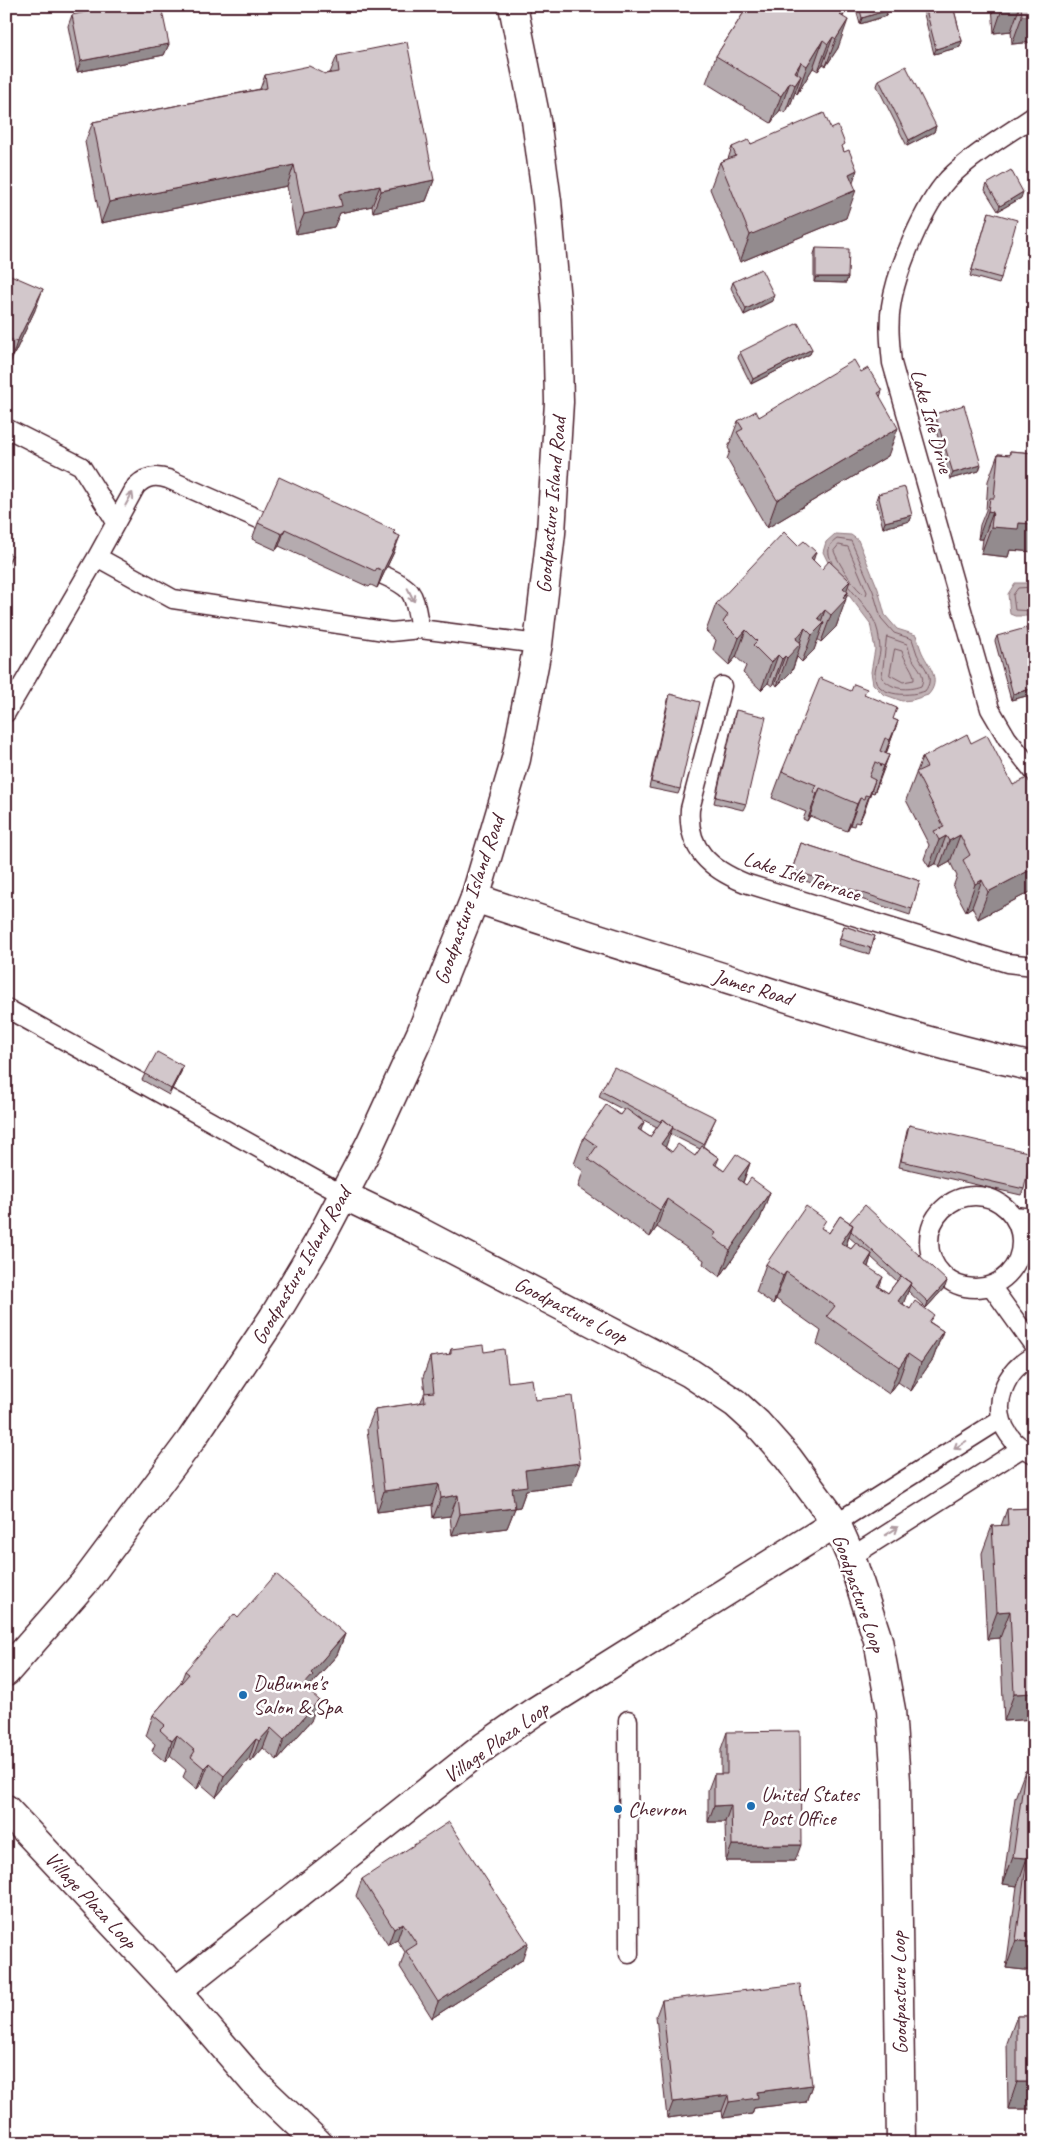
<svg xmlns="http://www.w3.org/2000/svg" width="1040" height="2149" font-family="Caveat,sans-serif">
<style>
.water{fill:#c1b3b6;stroke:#91787e}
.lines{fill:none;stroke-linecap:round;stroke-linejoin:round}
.shore{stroke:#7a5a63;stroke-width:1}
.lane-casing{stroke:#4a1f2b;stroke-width:21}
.street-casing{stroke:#4a1f2b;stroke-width:31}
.secondary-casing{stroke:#4a1f2b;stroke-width:31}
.lane{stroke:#fff;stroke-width:18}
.street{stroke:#fff;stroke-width:28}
.secondary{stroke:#fff;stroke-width:28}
.wall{fill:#b5abaf;stroke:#4a1f2b;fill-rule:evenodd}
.shaded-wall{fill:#938b8e;stroke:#4a1f2b}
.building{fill:#d2c7cb;stroke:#4a1f2b}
.oneway{stroke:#ae9aa0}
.poi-dot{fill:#1f6fb2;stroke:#fff;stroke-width:2}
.labels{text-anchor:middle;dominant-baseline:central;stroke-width:5;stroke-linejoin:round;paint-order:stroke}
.street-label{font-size:21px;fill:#4a1f2b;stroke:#fff}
.poi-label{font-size:21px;fill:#4a1f2b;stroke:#fff;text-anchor:start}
</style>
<rect width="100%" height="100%" fill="#fff"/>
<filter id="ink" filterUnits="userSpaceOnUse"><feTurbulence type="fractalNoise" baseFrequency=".02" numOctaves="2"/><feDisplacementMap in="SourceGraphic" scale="10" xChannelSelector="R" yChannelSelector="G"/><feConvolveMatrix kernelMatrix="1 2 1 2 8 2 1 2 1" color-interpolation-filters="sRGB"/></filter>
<g filter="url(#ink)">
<path class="water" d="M835 534 851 535 858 540 878 589 885 615 897 629 916 635C918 640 919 645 921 650 927 665 943 679 928 695L912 700 902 701 883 694 873 684 871 672 875 649 870 623 835 577 823 552 826 542Z
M1015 583H1034V616H1015L1010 614 1008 594Z"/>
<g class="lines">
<path class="shore" d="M839 545 848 547 867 592 866 595C857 593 837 561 834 551Z
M832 563C827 552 827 546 837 539L851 541 873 591 881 618 894 633 912 639C914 644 915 649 917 654 923 667 936 677 925 691 912 696 879 698 875 678 874 669 879 660 880 651 880 645 879 638 878 632 874 614 860 601 849 587
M1034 587 1018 588 1013 595 1015 610 1034 611
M887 637 907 644C909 648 909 652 911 656 915 666 927 673 921 686 907 691 893 690 882 678Z
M895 649 902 651C904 661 915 671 914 680L903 682 890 675Z"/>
<defs>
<path id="lane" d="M1034 116C1005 136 973 154 948 179 924 205 896 271 891 306 888 325 890 344 892 363L990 709 1007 738 1034 772
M6 428 81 466 116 522
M97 557 136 486C146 476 156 475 168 479L261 520
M383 575C417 590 413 594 420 629
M722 686 690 809C687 849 710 869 745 883L1007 963 1034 966
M6 713 97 557 173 599 391 632 420 629 538 644
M6 1008 343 1195
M929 1242a46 46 0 1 1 92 0a46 46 0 1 1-92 0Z
M1014 1216 1034 1218
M991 1286 1034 1346
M1034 1356C1005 1369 989 1407 1009 1435 1015 1444 1024 1450 1034 1454
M836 1523 1001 1419
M851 1557 1022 1448
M628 1720 629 1954"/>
<path id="street" d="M475 898C569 930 665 959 760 989 850 1018 941 1047 1034 1067
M6 1809 176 1991 255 2083 318 2143
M176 1991 485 1746 534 1712 836 1523"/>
<path id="secondary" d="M343 1195 416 1230 690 1373 735 1403 757 1423 788 1458 836 1523 851 1557 878 1640 891 1710 896 1781 901 2143
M6 1672 84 1583 191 1440 273 1318 318 1243 370 1144 421 1033 475 898 516 759 538 644 551 533 559 402 557 312 547 201 536 120 513 6"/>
</defs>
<use href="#lane" class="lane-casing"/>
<use href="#street" class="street-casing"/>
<use href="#secondary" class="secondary-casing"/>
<use href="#lane" class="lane"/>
<use href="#street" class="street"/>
<use href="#secondary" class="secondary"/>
</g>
<path class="wall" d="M748 6H847L843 17 838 48 826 66 823 64 818 71 813 68 797 94 795 92 791 103 785 113 780 110 771 123 706 83 716 56Z
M855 6H887L886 16 860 24Z
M922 6H953L962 41 960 47 934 54Z
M992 6H1034V42L1012 44 1011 31 994 33Z
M72 15 169 44 164 55 77 72 68 26Z
M337 56 434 180 426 201 373 212 372 206 340 213 334 227 296 234 287 186 101 223 85 142 93 122 260 89 265 75 325 74 330 73Z
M879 80 936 126 934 132 907 146 877 86Z
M831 129 843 149 853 182 846 218 740 262 710 189 720 162 728 159 732 147 751 144Z
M987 184 1021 198 998 211 985 190Z
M989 212 1001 278 999 284 970 276Z
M816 248 848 277 846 283 814 282V254Z
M6 273 35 310 10 363 6 362Z
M733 282 772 301 744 315 731 288Z
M1034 285V314L1027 313 1032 291Z
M812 349 810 354 751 384 738 358 740 352Z
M861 372 882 391 880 397 888 456 767 528 727 459 730 451 728 448 738 421 759 417Z
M935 414 979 471 950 479 933 420Z
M1010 451 1034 453V552L1010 550 1008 557 981 554 983 539H978L980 525 986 510 988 481 998 454 1009 455Z
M878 494 912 515 910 521 883 528 876 500Z
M258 523 394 533V552L377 588 371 585 369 587 279 546 276 550 252 539Z
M813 561 848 592 836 627 821 642 817 639 814 650 802 662 797 657 792 671 777 686 775 683 772 686 768 683 761 690 743 673 746 666 736 657 729 665 713 650 716 640 706 631 716 604Z
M997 636 1034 654V694L1011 700 995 641Z
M851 691 865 695 893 719 898 721 886 754 889 755 874 793 871 792 859 823 855 822 854 826 850 825 847 831 810 816 807 821 803 819 806 812 772 798 782 771Z
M670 694 680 789 678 794 649 788 668 700Z
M736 710 746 804 743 810 714 803 734 716Z
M971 743 1013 785 1029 782 1034 779V890L978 919 972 907 966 911 953 887 957 876 950 862 939 868 936 863 929 867 924 859 929 845 906 800 922 758Z
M801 843 920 881 910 915 790 876Z
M844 926 875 936 869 954 838 945Z
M183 1066 181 1072 169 1095 142 1080 145 1074Z
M601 1091 716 1118 703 1146 719 1158 716 1165 724 1171 750 1163 743 1183 746 1185 770 1192 760 1219 720 1277 703 1264 704 1260 657 1227 650 1237 578 1187 583 1171 574 1164 584 1137 620 1115 624 1110 599 1097ZM638 1117 657 1127 650 1137 641 1131ZM670 1134 700 1149 695 1156 672 1152 665 1147Z
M909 1125 1024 1189 1021 1195 899 1167 907 1131Z
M840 1216 945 1287 926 1308 908 1291 903 1304 943 1331 933 1359 911 1391 898 1382 889 1394 817 1344 821 1331 776 1299 773 1304 756 1292 766 1264 823 1229 829 1233ZM849 1237 856 1243 851 1249 846 1246ZM871 1257 897 1281 888 1293 879 1287 868 1267Z
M451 1349 484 1352 508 1382 535 1400 572 1484 526 1490 520 1507 515 1508 507 1528 452 1535 450 1516 433 1518 432 1505 377 1512 367 1429 375 1409 420 1403 425 1393 423 1377 430 1357 449 1355Z
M1034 1508V1719L1004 1721 1000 1638 987 1639 982 1553 992 1526H1001L1007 1509Z
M238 1618 345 1634 337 1655 308 1688V1690L311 1721 277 1760 263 1748 251 1762 249 1759 216 1797 201 1784 197 1789 183 1777 186 1770 170 1756 165 1762 152 1751 155 1744 146 1736 153 1715 180 1684 185 1671Z
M727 1732 795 1861H726L725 1822H708V1790L714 1774H721V1749Z
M1025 1771 1034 1772V1971L1006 1968 1017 1886 1003 1884 1015 1798Z
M362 1879 522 1960 432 2018 400 1967 405 1952 397 1940 388 1945 356 1896Z
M662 2000 812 2085 806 2102 754 2108 752 2114 723 2118 722 2111 667 2118 656 2016Z
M1017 2016H1034V2109H1008L1007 2043Z"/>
<path class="shaded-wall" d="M846 6H847L837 31 840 15Z
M1003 6H1020L1011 31 994 33Z
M888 10 886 16 860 24 862 18Z
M1022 16H1034V42L1012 44Z
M848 20 838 48 826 66 836 39Z
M833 37 823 64 818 71 828 44Z
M823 40 813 68 797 94 807 66Z
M962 41 960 47 934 54 936 49Z
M169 44 164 55 77 72 81 61Z
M801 62 793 84 795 72Z
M801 76 791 103 785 113 795 85Z
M790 82 780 110 771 123 781 96Z
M936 126 934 132 907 146 909 140Z
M294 165 287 186 101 223 109 202Z
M857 170 849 194 856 190 846 218 740 262 750 235 849 174Z
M434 180 426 201 373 212 381 191Z
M380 186 372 206 340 213 334 227 296 234 304 214 339 194Z
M1023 192 1021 198 998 211 1000 206Z
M816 277H848L846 283 814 282Z
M43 289 35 310 10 363 17 342Z
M774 295 772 301 744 315 746 309Z
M812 349 810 354 751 384 753 379Z
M898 428 888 456 767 528 777 500Z
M981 465 979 471 950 479 953 473Z
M988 511 993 512 983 539H978Z
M912 515 910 521 883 528 885 522Z
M1019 523 1034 524V552L1010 550 1008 557 981 554 991 527Z
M285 529 279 546 276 550 282 534Z
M400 536 394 552 377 588 383 571Z
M816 552 807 580 811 558Z
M12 555 6 571V565Z
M850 581 845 595 848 592 845 600 846 599 836 627 821 642 831 615 843 588Z
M825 610 819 628 824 623 814 650 802 662 818 618Z
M805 628 799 646 801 643 792 671 777 686 787 658 796 639Z
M746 630 736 657 729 665 739 638Z
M778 655 768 683 761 690 771 663Z
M785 656 775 683 772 686 782 659Z
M1034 688V694L1011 700 1013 694Z
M898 721 888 748 880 767 890 740Z
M889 755 879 782 874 793 884 766Z
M875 780 866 807 859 823 869 796Z
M820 788 810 816 807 821 817 794Z
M860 798 850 825 847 831 857 804Z
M960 835 950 862 939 868 949 841Z
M946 836 936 863 929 867 939 840Z
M1034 868V890L978 919 988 892Z
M982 880 972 907 966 911 975 884Z
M183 1066 181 1072 169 1095 171 1089Z
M644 1122 634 1149 638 1129Z
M673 1127 663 1154 661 1144Z
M750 1163 740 1190 738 1179Z
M770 1192 760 1219 720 1277 730 1250Z
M667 1199 657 1227 650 1237 660 1210Z
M853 1225 843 1253 841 1243Z
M872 1254 863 1282 865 1265Z
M786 1272 776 1299 773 1304 783 1276Z
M883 1277 873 1304 877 1286Z
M947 1281 945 1287 926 1308 928 1302Z
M911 1283 901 1310 898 1301Z
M943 1331 933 1359 911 1391 921 1363Z
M908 1354 898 1382 889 1394 899 1367Z
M580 1463 572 1484 526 1490 520 1507 505 1509 512 1488 525 1470Z
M439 1484 432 1505 377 1512 384 1491Z
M458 1495 450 1516 433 1518 441 1498Z
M515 1508 507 1528 452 1535 460 1514Z
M1010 1611 1000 1638 987 1639 997 1612Z
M345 1634 337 1655 308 1688 305 1696 303 1686 311 1673Z
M1034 1693V1719L1004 1721 1014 1694Z
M319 1700 311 1721 277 1760 284 1740Z
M271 1728 263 1748 251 1762 259 1741Z
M177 1735 170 1756 165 1762 172 1741Z
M256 1739 249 1759 216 1797 224 1776Z
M209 1763 201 1784 197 1789 204 1768Z
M731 1805 725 1822H708L714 1806Z
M732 1845H801L795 1861H726Z
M1013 1857 1027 1858 1017 1886 1003 1884Z
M403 1923 397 1940 388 1945 394 1929Z
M1016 1940 1034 1943V1971L1006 1968Z
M528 1943 522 1960 432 2018 438 2002Z
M11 2040 7 2052H6V2045Z
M1017 2082H1034V2109H1008Z
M812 2085 806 2102 754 2108 752 2114 723 2118 729 2102 757 2092Z
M728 2095 722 2111 667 2118 673 2102Z"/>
<path class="building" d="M114 6H161L169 44 81 61 72 15Z
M748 6H846L840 15 848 20 836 39 833 37 828 44 823 40 807 66 801 62 795 72 801 76 795 85 790 82 781 96 716 56Z
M859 6H887L888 10 862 18Z
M925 6H953L962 41 936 49Z
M1021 6H1034V16H1022Z
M407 42 434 180 381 191 380 186 339 194 342 206 304 214 294 165 109 202 93 122 267 88 265 75 309 66 325 74 339 72 337 56Z
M906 66 936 126 909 140 879 80Z
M824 113 831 129 838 126 845 144 842 146 844 152 849 150 857 170 849 174 856 190 750 235 720 162 736 156 732 147 748 140 751 144Z
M1011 170 1023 192 1000 206 987 184Z
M989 212 1017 220 1001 278 972 270Z
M816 248 849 249 848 277H816Z
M761 269 774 295 746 309 733 282Z
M6 273 43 289 17 342 6 337Z
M798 323 812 349 753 379 740 352Z
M854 360 861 372 868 368 882 391 878 393 898 428 777 500 737 432 743 429 738 421 756 411 759 417Z
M964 405 981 465 953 473 935 414Z
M1010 451 1034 453V524L1019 523 1018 529 991 527 993 512 988 511 990 498H994L998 454 1010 455Z
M279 477 395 531 393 533 400 536 383 571 377 568 375 571 285 529 282 534 258 523Z
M905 487 912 515 885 522 878 494Z
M784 532 798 546 804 541 816 552 811 558 822 569 829 561 850 581 843 588 848 592 843 597 846 599 831 615 825 610 818 618 824 623 812 635 805 628 796 639 801 643 787 658 785 656 782 659 778 655 771 663 753 645 757 641 746 630 739 638 723 622 728 615 716 604Z
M6 552 12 555 6 565Z
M1026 628 1034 654V688L1013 694 997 636Z
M820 678 851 691 854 684 867 689 864 694 897 708 893 719 898 721 890 740 885 738 880 751 889 755 884 766 875 762 869 777 875 780 869 796 865 795 864 799 860 798 857 804 820 788 817 794 813 792 816 785 782 771Z
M670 694 700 702 680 789 651 782Z
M736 710 766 717 746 804 716 797Z
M967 734 971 743 987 735 1013 785 1027 778 1029 782 1034 779V789L1032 790 1034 793V868L988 892 982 880 975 884 963 860 970 855 960 835 949 841 946 836 939 840 934 831 944 827 916 772 927 767 922 758Z
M801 843 920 881 912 909 792 870Z
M844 926 875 936 871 948 840 939Z
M157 1052 183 1066 171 1089 145 1074Z
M614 1067 716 1118 703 1144 672 1128 673 1127 663 1119 661 1122 601 1091Z
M606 1105 620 1115 625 1108 644 1122 638 1129 650 1137 663 1119 673 1127 661 1144 672 1152 678 1144 695 1156 702 1146 719 1158 714 1164 724 1171 736 1154 750 1163 738 1179 746 1185 751 1178 770 1192 730 1250 713 1237 716 1233 667 1199 660 1210 588 1159 597 1146 584 1137Z
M909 1125 1032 1153 1024 1189 901 1161Z
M865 1205 947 1281 928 1302 910 1285 911 1283 901 1276H900L851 1231 853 1225 849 1223Z
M806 1206 826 1220 821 1228 829 1233 840 1216 853 1225 841 1243 851 1249 856 1243 872 1254 865 1265 883 1277 877 1286 888 1293 901 1276 911 1283 898 1301 910 1309 915 1301 934 1315 929 1322 943 1331 921 1363 908 1354 899 1367 827 1316 835 1306 786 1272 783 1276 766 1264Z
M483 1345 484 1352 504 1349 508 1382 532 1379 535 1400 572 1396 580 1463 525 1470 527 1486 512 1488 515 1508 460 1514 458 1495 441 1498 439 1484 384 1491 375 1409 425 1402 424 1393 434 1392 430 1357 451 1354V1349Z
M1034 1508V1693L1014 1694 1010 1611 997 1612 992 1526 1008 1525 1007 1509Z
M276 1574 345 1634 311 1673 313 1675 303 1686 319 1700 284 1740 271 1728 259 1741 256 1739 224 1776 209 1763 204 1768 191 1757 195 1751 177 1735 172 1741 160 1730 165 1725 153 1715 189 1674 185 1671 234 1614 238 1618Z
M800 1731 801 1845H732L731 1805 714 1806V1774H727V1732Z
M1025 1771 1034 1772V1943L1016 1940 1027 1858 1013 1857Z
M449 1822 528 1943 438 2002 406 1951 417 1944 403 1923 394 1929 362 1879Z
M800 1984 812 2085 757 2092 758 2098 729 2102 728 2095 673 2102 662 2000Z
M1017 2016H1034V2082H1017Z
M6 2035 11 2040 6 2045Z"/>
<defs><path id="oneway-shaft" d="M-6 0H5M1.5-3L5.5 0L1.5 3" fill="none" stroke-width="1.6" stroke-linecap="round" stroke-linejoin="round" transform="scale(1.25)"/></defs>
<g class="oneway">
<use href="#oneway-shaft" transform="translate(129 499) rotate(-61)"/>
<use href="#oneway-shaft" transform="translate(411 595) rotate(63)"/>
<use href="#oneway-shaft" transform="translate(960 1445) rotate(148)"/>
<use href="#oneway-shaft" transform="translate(892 1531) rotate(-33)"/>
</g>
</g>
<g class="poi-dot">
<circle cx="243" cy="1695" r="5"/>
<circle cx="751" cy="1806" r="5"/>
<circle cx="618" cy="1809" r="5"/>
</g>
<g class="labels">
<g class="street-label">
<text transform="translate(932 421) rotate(74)">Lake Isle Drive</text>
<text transform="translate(551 505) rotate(-85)">Goodpasture Island Road</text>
<text transform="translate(802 876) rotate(18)">Lake Isle Terrace</text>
<text transform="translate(469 900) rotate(-71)">Goodpasture Island Road</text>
<text transform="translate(753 987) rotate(17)">James Road</text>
<text transform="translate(301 1266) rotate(-60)">Goodpasture Island Road</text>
<text transform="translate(571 1310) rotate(27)">Goodpasture Loop</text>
<text transform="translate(859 1593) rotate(71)">Goodpasture Loop</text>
<text transform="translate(496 1742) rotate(-36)">Village Plaza Loop</text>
<text transform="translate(91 1900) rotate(47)">Village Plaza Loop</text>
<text transform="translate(899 1993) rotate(-91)">Goodpasture Loop</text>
</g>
<g class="poi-label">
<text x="253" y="1683">DuBunne's<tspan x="253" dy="24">Salon &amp; Spa</tspan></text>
<text x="761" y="1794">United States<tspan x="761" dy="24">Post Office</tspan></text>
<text x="628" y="1809">Chevron</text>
</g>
</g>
<rect width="1040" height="2149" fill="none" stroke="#fff" stroke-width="25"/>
<rect x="12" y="12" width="1015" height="2124" fill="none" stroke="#4a1f2b" stroke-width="2" filter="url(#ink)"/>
</svg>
